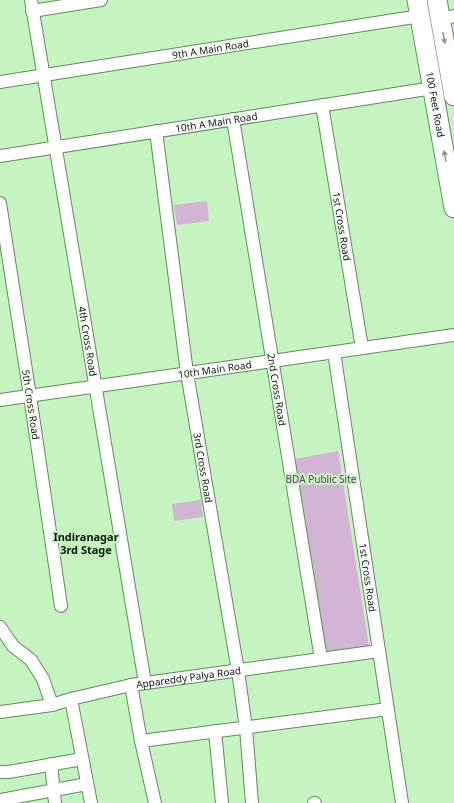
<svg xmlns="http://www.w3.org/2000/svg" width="454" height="803" font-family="'Noto Sans',sans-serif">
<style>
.green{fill:#d1b3d4}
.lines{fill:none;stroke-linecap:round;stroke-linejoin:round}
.street-casing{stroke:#608b5d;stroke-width:14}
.primary-casing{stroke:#608b5d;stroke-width:21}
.street{stroke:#fff;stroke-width:12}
.primary{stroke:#fff;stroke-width:19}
.oneway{fill:#90988f}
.labels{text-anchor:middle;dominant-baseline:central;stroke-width:4;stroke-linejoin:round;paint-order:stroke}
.street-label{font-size:10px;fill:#081907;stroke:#c6f4c1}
.park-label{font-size:10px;fill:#6c3175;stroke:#c6f4c1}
.neighbourhood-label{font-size:11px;font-weight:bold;fill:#081907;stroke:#c6f4c1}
</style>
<rect width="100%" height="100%" fill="#c6f4c1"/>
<path class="green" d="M207 201 209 221 177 225 174 205Z
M338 451 369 646 327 653 295 459Z
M201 500 203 517 174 521 172 504Z"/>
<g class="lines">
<defs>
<g id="street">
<path id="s1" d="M31 0 145 683"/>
<path d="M32 11 101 0"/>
<path d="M440 19 454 16"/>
<path id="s2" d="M0 82 420 16"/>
<path id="s3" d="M322 105 362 348"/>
<path id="s4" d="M233 119 321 659"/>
<path id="s5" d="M156 131 187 373 238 671 246 728 252 803"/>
<path id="s6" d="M0 156 433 88"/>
<path id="s7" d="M0 203 30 396 61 606"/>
<path id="s8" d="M334 352 402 803"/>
<path id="s9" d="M0 400 454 335"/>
<path d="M0 627 13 646 31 660 43 679 52 705"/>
<path d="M131 685 141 741 155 803"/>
<path d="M71 699 91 803"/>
<path id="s10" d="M0 712 52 705 71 699 131 685 379 651"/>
<path d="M215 731 222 803"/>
<path d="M141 741 388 709"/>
<path d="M51 764 55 803"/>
<path d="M0 772H9L82 759"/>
<path d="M0 800 87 784"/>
<path d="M314 803H315"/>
</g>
<g id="primary">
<path id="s11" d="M417 0 454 208"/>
<path d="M437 0 454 96"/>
</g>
</defs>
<use href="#street" class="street-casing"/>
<use href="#primary" class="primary-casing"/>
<use href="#street" class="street"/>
<use href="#primary" class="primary"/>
</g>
<defs><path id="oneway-solid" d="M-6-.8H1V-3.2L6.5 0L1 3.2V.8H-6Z"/></defs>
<g class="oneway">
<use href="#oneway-solid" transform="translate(444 38) rotate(80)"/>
<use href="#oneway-solid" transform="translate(445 156) rotate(-100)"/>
</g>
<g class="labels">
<g class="street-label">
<text stroke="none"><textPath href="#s2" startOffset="213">9th A Main Road</textPath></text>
<text stroke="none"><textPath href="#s11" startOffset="106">100 Feet Road</textPath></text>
<text stroke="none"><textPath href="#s6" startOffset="219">10th A Main Road</textPath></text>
<text stroke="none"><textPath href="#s3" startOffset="123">1st Cross Road</textPath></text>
<text stroke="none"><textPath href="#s1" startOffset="346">4th Cross Road</textPath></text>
<text stroke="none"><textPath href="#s9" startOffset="217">10th Main Road</textPath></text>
<text stroke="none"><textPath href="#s4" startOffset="274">2nd Cross Road</textPath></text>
<text stroke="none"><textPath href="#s7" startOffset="204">5th Cross Road</textPath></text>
<text stroke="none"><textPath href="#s5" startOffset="340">3rd Cross Road</textPath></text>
<text stroke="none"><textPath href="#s8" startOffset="228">1st Cross Road</textPath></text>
<text stroke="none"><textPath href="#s10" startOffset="192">Appareddy Palya Road</textPath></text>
</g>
<g class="park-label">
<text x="321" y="479">BDA Public Site</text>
</g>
<g class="neighbourhood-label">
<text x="86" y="536">Indiranagar<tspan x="86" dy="13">3rd Stage</tspan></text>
</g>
</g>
</svg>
